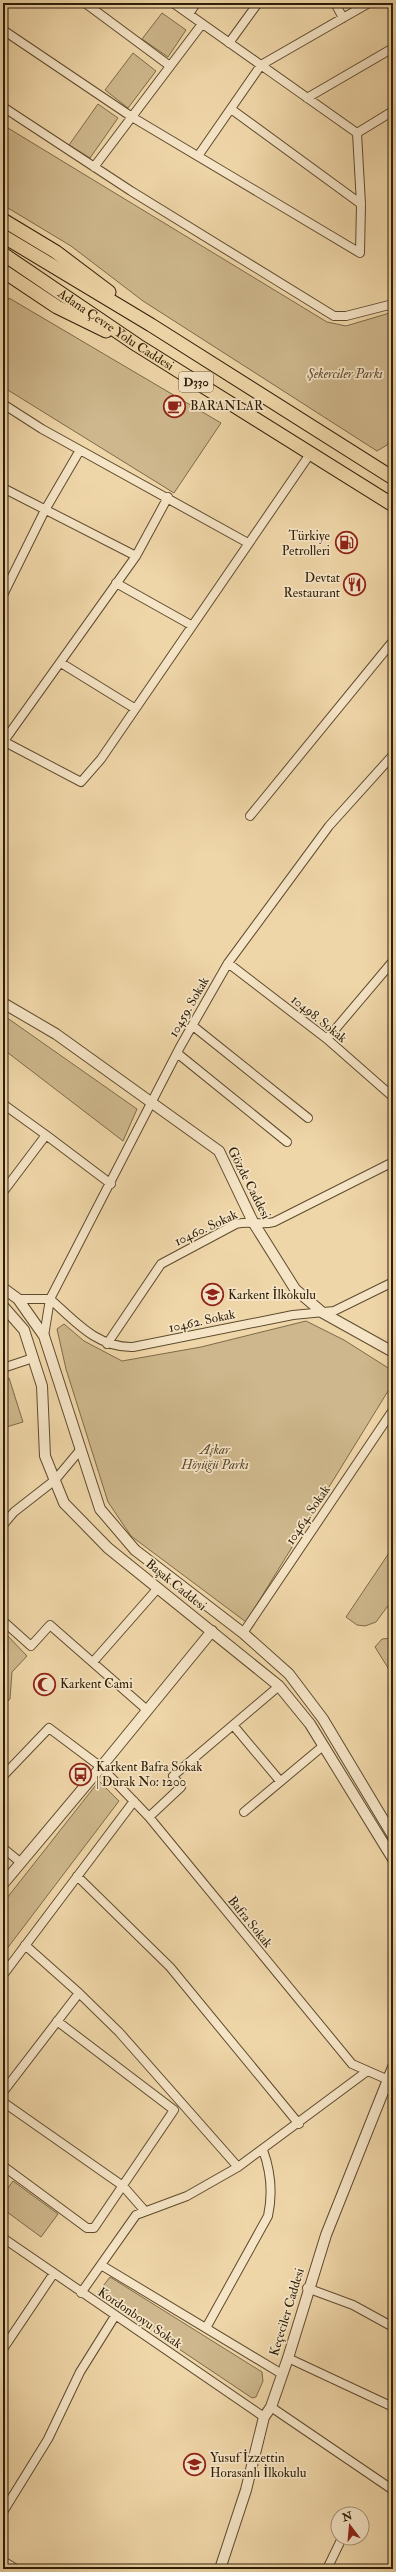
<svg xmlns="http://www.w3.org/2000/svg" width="396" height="2572" font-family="'IM FELL Double Pica',serif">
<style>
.green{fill:#ceb78c;stroke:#7e6a49}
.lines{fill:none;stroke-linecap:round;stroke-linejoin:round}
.minor-casing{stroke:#5e4b2e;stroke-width:10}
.tertiary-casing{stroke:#5e4b2e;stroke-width:12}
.trunk-casing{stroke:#2d1d06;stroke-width:15}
.minor{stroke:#f5e4c6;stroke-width:8}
.tertiary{stroke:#f5e4c6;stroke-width:10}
.trunk{stroke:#efd6a8;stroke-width:13}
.labels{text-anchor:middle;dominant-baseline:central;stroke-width:3.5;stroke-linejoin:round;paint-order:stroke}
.shield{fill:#f5e4c6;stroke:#695940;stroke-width:1}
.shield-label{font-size:12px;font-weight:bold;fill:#2d1d06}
.street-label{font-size:13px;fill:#2d1d06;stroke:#f5e4c6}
.park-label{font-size:13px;font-style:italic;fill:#5d4b2e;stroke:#f5e4c6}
.poi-label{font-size:13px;fill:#2d1d06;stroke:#f5e4c6;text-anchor:start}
</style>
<rect width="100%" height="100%" fill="#efd6a8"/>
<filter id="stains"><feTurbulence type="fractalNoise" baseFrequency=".005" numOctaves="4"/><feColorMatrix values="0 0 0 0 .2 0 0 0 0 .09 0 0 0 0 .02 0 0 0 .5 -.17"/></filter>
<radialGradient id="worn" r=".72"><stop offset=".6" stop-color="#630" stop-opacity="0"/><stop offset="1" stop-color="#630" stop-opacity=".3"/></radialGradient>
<path class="green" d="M162 13 186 30 168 57 142 39Z
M133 53 156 71 128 108 105 90Z
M98 104 118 118 90 158 69 145Z
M3 125 327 322 346 326 393 312V437L387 445 377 451 143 301 71 246 3 205Z
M9 298 221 423 174 493 3 387V309Z
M3 1015 137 1109 123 1141 3 1049Z
M306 1321 344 1340 393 1371V1383L246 1622 131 1536 108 1502 66 1369 57 1329 64 1324 84 1341 122 1361 201 1347Z
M9 1378 23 1422 3 1428V1380Z
M393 1547V1599L376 1622 365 1626 357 1625 346 1617Z
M4 1632 27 1656 12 1672 10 1699 3 1706Z
M393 1638V1676L375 1647 382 1639Z
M99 1781 119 1801 3 1954V1903Z
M13 2181 58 2214 41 2237 3 2209V2195Z
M110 2277 262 2372 263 2381 256 2397 252 2398 97 2294Z"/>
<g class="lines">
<defs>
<path id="minor" d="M85 3 170 66
M173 3 357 133
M335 3 343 18
M189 14 196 3
M3 30 132 117 360 253 361 204 357 133
M229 43 258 3
M307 98 393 48
M3 107 131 191 334 316H346L393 304
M231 109 361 204
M357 133 393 111
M198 156 261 65 369 3
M94 167 202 24
M3 404 42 429 248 543
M3 488 136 556
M116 583 191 625
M3 595 45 510 80 450
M61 663 134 708
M3 741 81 782 101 759 310 454
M4 741 136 556 168 497
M250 816 393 641
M228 963 327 1039 393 1097
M193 1026 308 1118
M327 1039 393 961
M177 1053 287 1142
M3 1104 46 1135 3 1192
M46 1135 111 1184
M18 1299H50
M50 1299C75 1321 97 1348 133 1347L293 1315 334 1311 393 1282
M44 1336 50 1299 180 1047 228 963 329 826 393 755
M107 1344 161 1264 236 1224C249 1220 261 1226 274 1222L393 1162
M3 1368 33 1358
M3 1525 14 1512 55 1480 81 1449
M3 1621 31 1646 50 1625 147 1710
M243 1633 393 1410
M93 1662 158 1588
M233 1725 280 1781
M3 1776 49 1728 101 1767 149 1817 352 2064 393 2082
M244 1812 323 1746
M149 1817 181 1787 173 1776 279 1686
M3 1848 20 1862
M77 1876 170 1967 299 2124
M25 1945 79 1993 119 2032 238 2167
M3 1975 134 1801
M3 2092 79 1993
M3 2102 123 2186 144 2210
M3 2166 87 2228H94L174 2110 57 2021
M3 2238 264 2417
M101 2265 282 2374
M307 2288 353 2305 393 2327
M81 2293 136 2215 187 2196 238 2167 366 2072
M206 2328 268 2216C273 2193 271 2172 263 2150
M3 2349 54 2273
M288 2358 393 2407
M271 2407 393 2490
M3 2512 48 2439 80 2372 115 2316
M3 2561 16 2569
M327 2569 342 2538"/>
<path id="tertiary" d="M3 1003 56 1034 219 1151 253 1222 295 1289 323 1313 393 1352
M3 1288 18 1299 44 1336 100 1509 135 1550 243 1633 289 1674 323 1719 393 1836
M3 1306 24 1330 42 1386 45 1456 64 1503 108 1548 279 1686 310 1724 393 1859
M3 1884 101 1767 212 1631
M220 2569 246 2490 264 2417 271 2407 288 2358 326 2235 393 2067"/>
<g id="trunk">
<path d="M3 220 56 252 109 292"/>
<path d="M3 236 151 325 393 478"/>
<path id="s1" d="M3 254 137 345 393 505"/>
<path d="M3 271 57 307 106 331"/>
</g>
</defs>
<use href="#minor" class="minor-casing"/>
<use href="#tertiary" class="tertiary-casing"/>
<use href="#trunk" class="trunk-casing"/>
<use href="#minor" class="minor"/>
<use href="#tertiary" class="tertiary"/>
<use href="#trunk" class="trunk"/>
</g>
<defs>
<symbol id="cafe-ring" viewBox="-11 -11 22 22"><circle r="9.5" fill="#f5e4c6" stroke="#8f2418" stroke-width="1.5"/><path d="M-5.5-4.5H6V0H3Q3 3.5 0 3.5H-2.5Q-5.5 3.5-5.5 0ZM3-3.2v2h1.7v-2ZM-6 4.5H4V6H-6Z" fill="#8f2418"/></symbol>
<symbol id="fuel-ring" viewBox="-11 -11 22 22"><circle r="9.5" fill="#f5e4c6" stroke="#8f2418" stroke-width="1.5"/><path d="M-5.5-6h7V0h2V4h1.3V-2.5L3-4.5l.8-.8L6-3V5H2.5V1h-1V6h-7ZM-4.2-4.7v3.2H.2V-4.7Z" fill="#8f2418"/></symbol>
<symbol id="restaurant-ring" viewBox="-11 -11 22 22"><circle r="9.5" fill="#f5e4c6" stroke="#8f2418" stroke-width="1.5"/><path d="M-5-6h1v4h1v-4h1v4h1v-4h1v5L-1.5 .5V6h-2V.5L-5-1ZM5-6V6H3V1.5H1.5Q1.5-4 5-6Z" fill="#8f2418"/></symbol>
<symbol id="school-ring" viewBox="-11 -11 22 22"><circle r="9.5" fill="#f5e4c6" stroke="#8f2418" stroke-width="1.5"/><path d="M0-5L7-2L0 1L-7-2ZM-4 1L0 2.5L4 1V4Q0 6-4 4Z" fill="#8f2418"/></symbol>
<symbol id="mosque-ring" viewBox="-11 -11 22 22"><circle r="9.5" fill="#f5e4c6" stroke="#8f2418" stroke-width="1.5"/><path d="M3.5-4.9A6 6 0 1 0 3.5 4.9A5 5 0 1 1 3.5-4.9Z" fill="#8f2418"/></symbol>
<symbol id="bus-ring" viewBox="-11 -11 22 22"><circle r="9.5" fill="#f5e4c6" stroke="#8f2418" stroke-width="1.5"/><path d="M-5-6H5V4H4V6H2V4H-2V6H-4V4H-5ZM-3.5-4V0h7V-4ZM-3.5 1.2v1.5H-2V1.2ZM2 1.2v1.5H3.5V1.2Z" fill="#8f2418"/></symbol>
</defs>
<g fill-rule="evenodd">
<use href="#cafe-ring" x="162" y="394" width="25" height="25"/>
<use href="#fuel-ring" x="334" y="530" width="25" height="25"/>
<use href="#restaurant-ring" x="342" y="572" width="25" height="25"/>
<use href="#school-ring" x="200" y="1282" width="25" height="25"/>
<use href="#mosque-ring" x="32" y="1672" width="25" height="25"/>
<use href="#bus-ring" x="68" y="1762" width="25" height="25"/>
<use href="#school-ring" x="182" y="2452" width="25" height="25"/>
</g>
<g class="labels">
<rect class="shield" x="179" y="372" width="34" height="20" rx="3"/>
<g class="shield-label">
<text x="196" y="382">D330</text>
</g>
<g class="street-label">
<text stroke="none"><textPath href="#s1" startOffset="136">Adana Çevre Yolu Caddesi</textPath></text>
<text transform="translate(189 1007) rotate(-60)">10459. Sokak</text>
<text transform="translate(319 1019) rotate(39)">10498. Sokak</text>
<text transform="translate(249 1183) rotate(63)">Gözde Caddesi</text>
<text transform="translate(206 1228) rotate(-25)">10460. Sokak</text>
<text transform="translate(202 1321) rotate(-12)">10462. Sokak</text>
<text transform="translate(308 1515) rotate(-56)">10464. Sokak</text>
<text transform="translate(176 1585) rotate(39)">Başak Caddesi</text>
<text transform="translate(250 1922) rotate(51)">Bafra Sokak</text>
<text transform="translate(287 2312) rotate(-73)">Keçeciler Caddesi</text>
<text transform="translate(140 2318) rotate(34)">Kordonboyu Sokak</text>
</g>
<g class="park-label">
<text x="345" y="374">Şekerciler Parkı</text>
<text x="215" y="1450">Aşkar<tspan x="215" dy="15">Höyüğü Parkı</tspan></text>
</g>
<g class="poi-label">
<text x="190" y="406">BARANLAR</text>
<text x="330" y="536" text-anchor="end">Türkiye<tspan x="330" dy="15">Petrolleri</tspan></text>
<text x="340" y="578" text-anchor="end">Devtat<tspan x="340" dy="15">Restaurant</tspan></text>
<text x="228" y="1295">Karkent İlkokulu</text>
<text x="60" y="1684">Karkent Cami</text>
<text x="96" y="1767">Karkent Bafra Sokak<tspan x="96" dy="15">| Durak No: 1200</tspan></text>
<text x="210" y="2458">Yusuf İzzettin<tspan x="210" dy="15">Horasanlı İlkokulu</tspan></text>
</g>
</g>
<rect width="396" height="2572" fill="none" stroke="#efd6a8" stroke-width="16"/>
<rect x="4" y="4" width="388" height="2564" fill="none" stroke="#2d1d06" stroke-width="2"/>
<rect x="8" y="8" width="380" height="2556" fill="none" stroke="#2d1d06"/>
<g transform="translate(350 2526) rotate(344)"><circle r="19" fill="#f5e4c6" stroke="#a59479"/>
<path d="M0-3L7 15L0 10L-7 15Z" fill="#8f2418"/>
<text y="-6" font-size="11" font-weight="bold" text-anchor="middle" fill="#2d1d06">N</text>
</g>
<rect width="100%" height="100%" filter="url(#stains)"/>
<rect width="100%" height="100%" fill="url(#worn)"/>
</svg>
